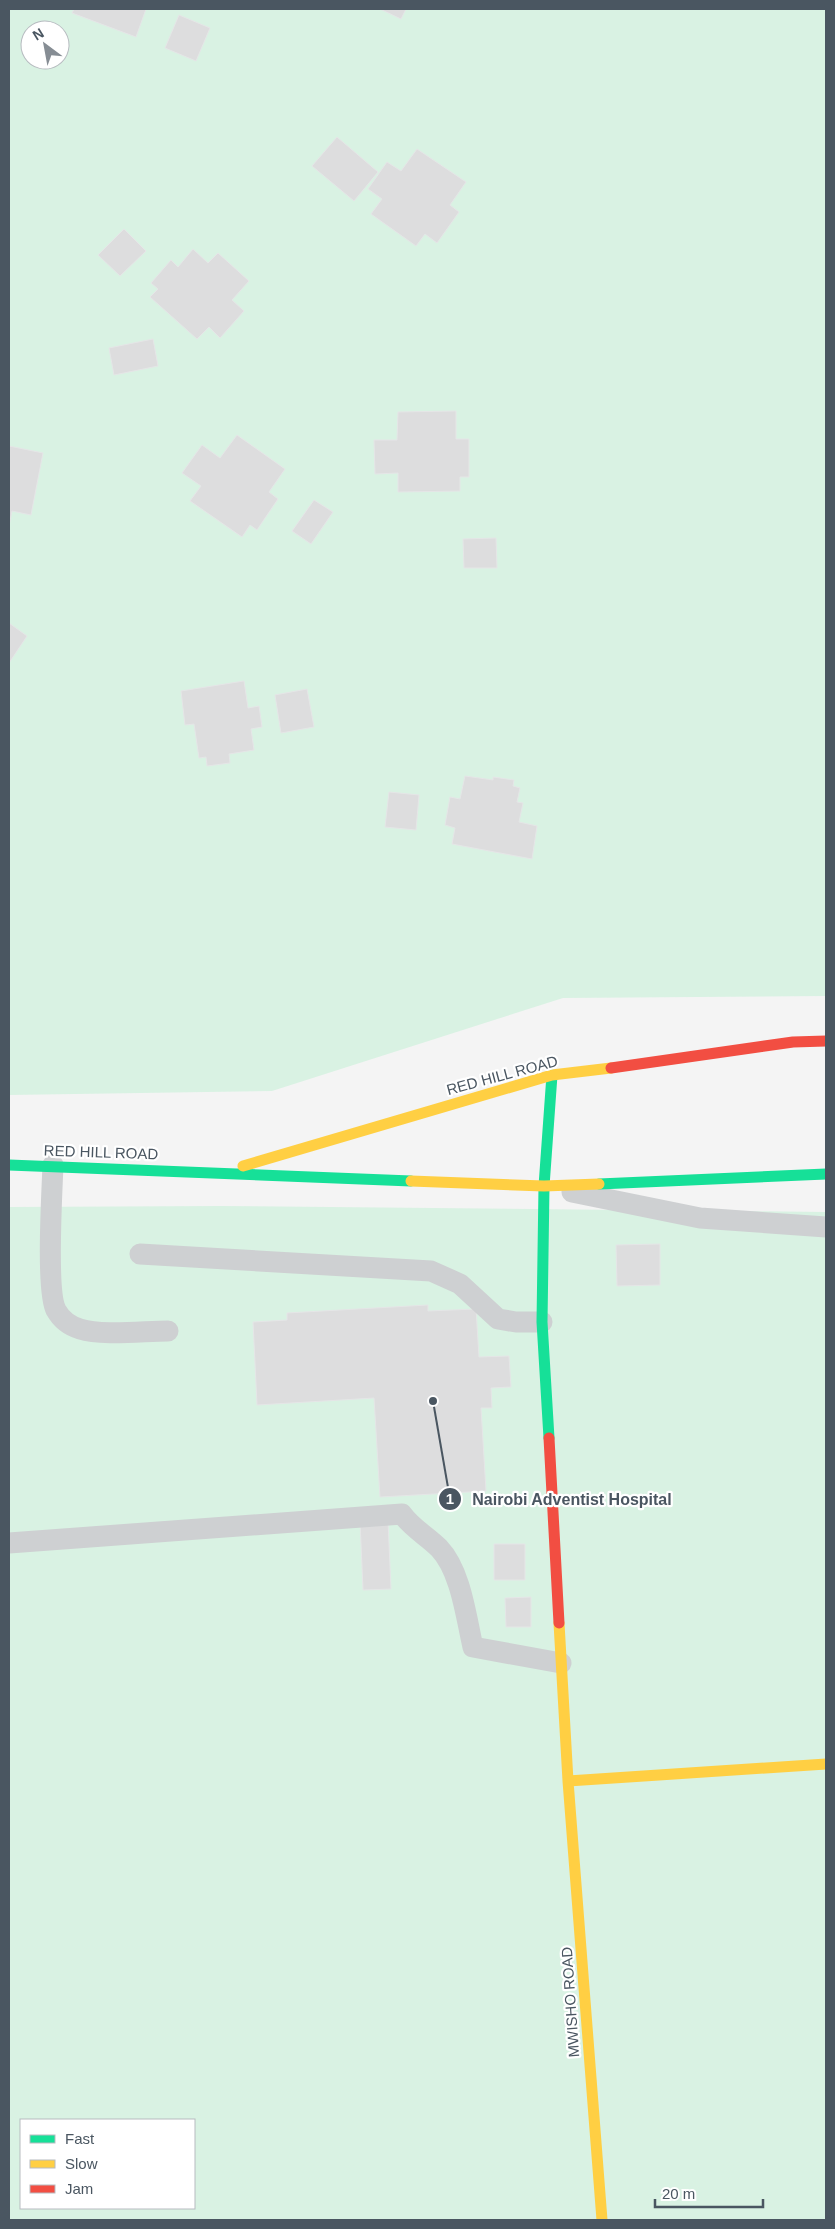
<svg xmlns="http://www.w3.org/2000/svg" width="835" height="2229" font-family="Arial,sans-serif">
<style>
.green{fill:#d9f2e3;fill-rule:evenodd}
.building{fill:#ddddde;stroke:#e5e6e7}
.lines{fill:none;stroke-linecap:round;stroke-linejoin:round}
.lane{stroke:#ced0d2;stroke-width:21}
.fast{stroke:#16e098;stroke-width:11}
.slow{stroke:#ffcf43;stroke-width:11}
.jam{stroke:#f24e42;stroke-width:11}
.labels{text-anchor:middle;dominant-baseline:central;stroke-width:4.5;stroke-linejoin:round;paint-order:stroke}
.street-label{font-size:15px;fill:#4a5661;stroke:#fff}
.leader{fill:none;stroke:#4a5661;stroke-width:2}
.callout-dot{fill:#4a5661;stroke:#fff;stroke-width:2}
.mark-label{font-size:15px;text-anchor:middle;font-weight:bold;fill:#fff}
.callout-label{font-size:16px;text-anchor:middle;font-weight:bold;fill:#4a5661;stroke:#fff;stroke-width:4.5;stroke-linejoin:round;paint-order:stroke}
</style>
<rect width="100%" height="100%" fill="#f4f4f4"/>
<path class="green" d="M9 9H826V996L563 998 272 1091 9 1095ZM30 30H60V60H30Z
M220 1206 826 1212V2220H9V1207ZM21 2120H194V2208H21Z"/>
<path class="building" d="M74 9H146L136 37 72 13Z
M380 9H406L401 19Z
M179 15 210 28 196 61 165 48Z
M337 137 378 172 354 201 312 166Z
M417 149 466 182 450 205 459 212 437 243 425 234 416 246 371 214 382 199 368 189 387 162 401 171Z
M124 229 146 251 120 276 98 255Z
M193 249 208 263 218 253 249 281 232 300 244 311 220 338 209 327 197 339 150 297 158 289 151 283 171 260 178 267Z
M153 339 158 366 114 375 109 348Z
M456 411V439H469V477H460V491L398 492V473L375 474 374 440H397L398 412Z
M237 435 285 469 269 492 278 499 257 530 250 525 242 537 190 501 201 486 182 473 202 445 220 458Z
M9 446 43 453 31 515 12 511 9 526Z
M314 500 333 512 311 544 292 531Z
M496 538 497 568H464L463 539Z
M9 623 27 636 9 663Z
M244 681 248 708 259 706 262 727 251 729 254 750 229 754 230 763 207 766 206 757 199 758 194 724 185 725 181 691Z
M307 689 314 727 281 733 275 695Z
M465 776 493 780V777L514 780 513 786 520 788 517 802 523 803 519 822 537 826 532 859 452 844 455 828 445 825 450 797 460 799Z
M389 792 419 795 416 830 385 827Z
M660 1244V1285L617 1286 616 1245Z
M428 1305V1311L476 1309 479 1357 509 1356 511 1387 491 1388 492 1408H481L486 1491 380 1497 374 1398 257 1405 253 1322 287 1320V1313Z
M388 1520 391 1589 363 1590 360 1521Z
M494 1544H525V1580H494Z
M531 1597V1627H506L505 1598Z"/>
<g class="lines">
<path class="lane" d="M53 1165C52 1192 46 1291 56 1310 61 1319 70 1326 80 1329 102 1336 144 1331 168 1331
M572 1192 700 1218 826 1227
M140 1254 431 1271 460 1284 498 1319 516 1322H542
M9 1543 402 1514C412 1528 427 1536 439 1548 461 1571 466 1617 473 1647L561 1663"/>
<path class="fast" d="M9 1165 411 1181
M599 1184 826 1174
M549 1438 542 1322 544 1186 552 1075"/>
<path class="slow" d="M243 1166 552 1075 611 1068
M411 1181 544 1186 599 1184
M559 1623 568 1781 826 1764
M568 1781 602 2220"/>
<path class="jam" d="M611 1068 793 1042 826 1041
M549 1438 559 1623"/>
</g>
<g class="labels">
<g class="street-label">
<text transform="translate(502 1075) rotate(-15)">RED HILL ROAD</text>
<text transform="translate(101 1152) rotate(2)">RED HILL ROAD</text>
<text transform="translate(570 2002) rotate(-94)">MWISHO ROAD</text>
</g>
</g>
<path class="leader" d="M433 1401L450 1499"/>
<g class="callout-dot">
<circle cx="433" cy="1401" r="5"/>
<circle cx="450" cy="1499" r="12"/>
</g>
<g class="mark-label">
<text x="450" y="1504">1</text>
</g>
<g class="callout-label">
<text x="572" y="1505">Nairobi Adventist Hospital</text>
</g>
<rect width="835" height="2229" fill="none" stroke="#4a5661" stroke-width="20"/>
<rect x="20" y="2119" width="175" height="90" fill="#ffffff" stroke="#b7bbc0"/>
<rect x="30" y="2135" width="25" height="8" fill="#16e098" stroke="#b7bbc0"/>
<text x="65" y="2144" font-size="15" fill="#4a5661">Fast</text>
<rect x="30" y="2160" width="25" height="8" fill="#ffcf43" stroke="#b7bbc0"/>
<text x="65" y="2169" font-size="15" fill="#4a5661">Slow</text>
<rect x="30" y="2185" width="25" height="8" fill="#f24e42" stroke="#b7bbc0"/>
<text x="65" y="2194" font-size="15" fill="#4a5661">Jam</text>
<g transform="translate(45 45) rotate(328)"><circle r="24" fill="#ffffff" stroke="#b7bbc0"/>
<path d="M0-4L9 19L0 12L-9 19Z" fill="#868d94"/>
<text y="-8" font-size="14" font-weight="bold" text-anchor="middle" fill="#4a5661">N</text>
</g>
<path d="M655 2199v8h108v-8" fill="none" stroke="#4a5661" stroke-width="2.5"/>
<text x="662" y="2199" font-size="15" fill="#4a5661" stroke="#ffffff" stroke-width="4" paint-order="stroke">20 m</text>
</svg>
